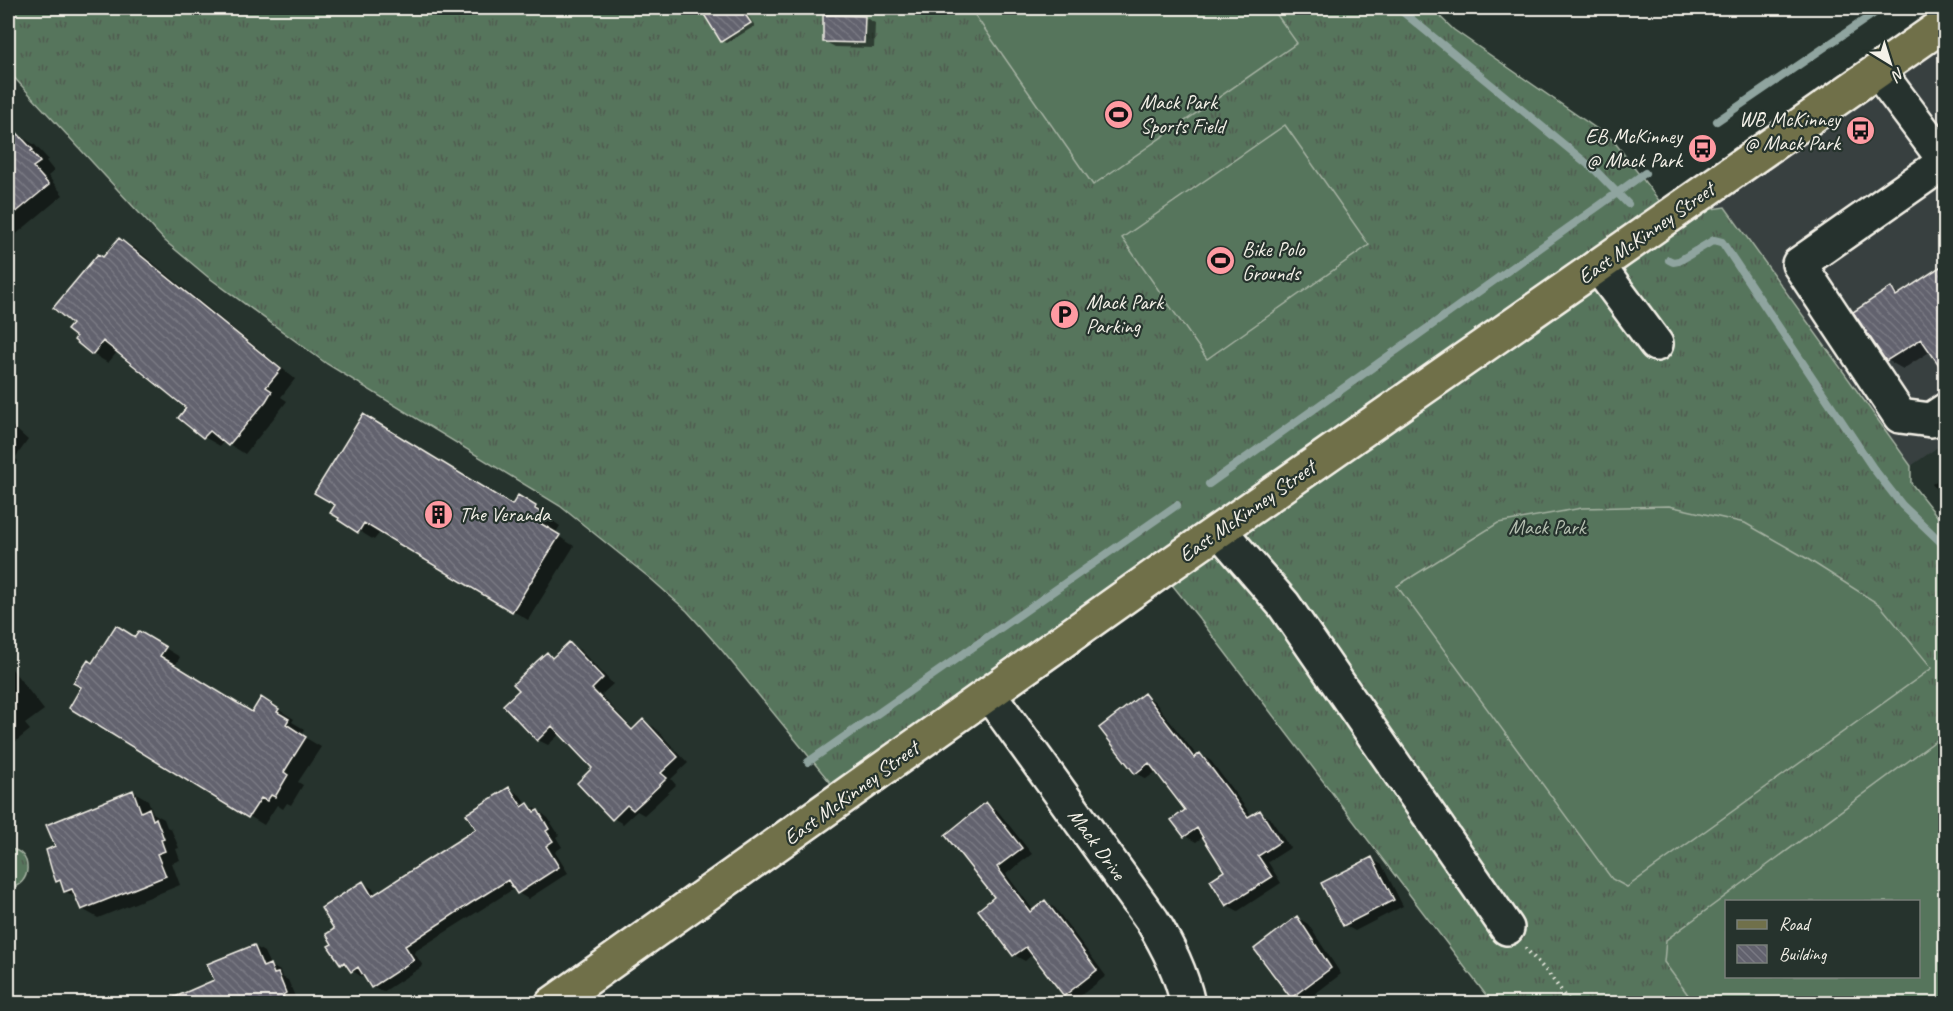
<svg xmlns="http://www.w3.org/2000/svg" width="1953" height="1011" font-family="Caveat,sans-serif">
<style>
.built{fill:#384140}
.grass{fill:url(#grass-tufts);stroke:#a5b2a2;stroke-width:1.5;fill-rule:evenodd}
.pitch{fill:#56745c;stroke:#a5b2a2;stroke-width:1.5;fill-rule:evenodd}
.shadow{fill:#0007}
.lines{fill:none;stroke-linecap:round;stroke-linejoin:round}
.stream{stroke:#8fa49f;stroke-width:8}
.building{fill:url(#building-back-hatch);stroke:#f4f1e8;stroke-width:1.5}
.minor-casing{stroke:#f4f1e8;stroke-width:38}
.major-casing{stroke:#f4f1e8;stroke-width:38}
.path{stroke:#f4f1e8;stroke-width:4;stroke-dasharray:1.5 4.5;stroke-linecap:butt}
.minor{stroke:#26332d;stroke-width:33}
.major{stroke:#70704a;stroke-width:33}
.labels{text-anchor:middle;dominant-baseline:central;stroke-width:4.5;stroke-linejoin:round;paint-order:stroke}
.poi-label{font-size:21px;fill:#f4f1e8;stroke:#26332d;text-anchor:start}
.street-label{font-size:21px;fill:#f4f1e8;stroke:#26332d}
.park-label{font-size:21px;fill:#b5bfb0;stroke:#26332d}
</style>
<defs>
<pattern id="grass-tufts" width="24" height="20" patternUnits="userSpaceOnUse" patternTransform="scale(1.5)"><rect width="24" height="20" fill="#56745c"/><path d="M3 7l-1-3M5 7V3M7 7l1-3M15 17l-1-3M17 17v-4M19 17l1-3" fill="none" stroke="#4f5c50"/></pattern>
<pattern id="building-back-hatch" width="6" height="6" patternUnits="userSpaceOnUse" patternTransform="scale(1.5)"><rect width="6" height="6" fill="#62626e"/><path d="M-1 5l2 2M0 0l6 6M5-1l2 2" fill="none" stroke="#797983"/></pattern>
</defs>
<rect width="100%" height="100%" fill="#26332d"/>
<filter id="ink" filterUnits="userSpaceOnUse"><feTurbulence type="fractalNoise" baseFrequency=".0167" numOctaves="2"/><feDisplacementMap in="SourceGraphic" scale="12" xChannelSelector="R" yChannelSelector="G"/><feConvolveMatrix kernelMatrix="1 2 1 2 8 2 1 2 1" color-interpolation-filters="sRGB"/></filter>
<g filter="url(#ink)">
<path class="built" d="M1945 23V442L1911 466 1725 207 1670 215Z"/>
<path class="grass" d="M8 8H1431L1454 30 1613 140 1670 215 1725 207 1911 466V483L1945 526V1003H1492L1202 622 1161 571 843 798 720 648 687 611 651 579 560 506 327 364 208 277 165 241 8 71ZM1726 902H1918V976H1726Z
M8 849C34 849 33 887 8 888Z"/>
<path class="pitch" d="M970 8H1272L1297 43 1093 185Z
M1285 125 1369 245 1207 359 1122 238Z
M1669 506 1745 523 1806 558 1880 605 1932 668 1627 887 1612 879 1397 586 1498 523 1582 508Z
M1945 734V1003H1694L1664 962 1666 940ZM1726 902H1918V976H1726Z"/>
<path class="shadow" d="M716 8H743L755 26 727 43 722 41 706 14Z
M864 17 875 23 874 48 835 47 824 41Z
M8 127 17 138 20 136 35 145 48 159 46 161 54 171 48 176 63 195 8 241Z
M119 239 135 248 295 379 281 397 287 401 281 409 245 454 224 441 220 446 204 437 180 417 188 407 118 351 108 363 93 354 78 337 74 324 104 259Z
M1891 289 1901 295 1931 351 1903 369 1887 360 1856 312Z
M8 422 28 440 15 458 18 461 8 473Z
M1946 474V503L1932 484Z
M519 497 551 516 550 519 560 526 555 534 574 546 528 620 381 531 374 540 340 519 513 507Z
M140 633 180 657 175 666 253 714 261 699 294 719 292 722 304 729 301 735 321 747 298 782 303 785 291 805 287 803 283 809 277 805 264 825 249 816 93 665 136 638Z
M570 644 580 650 613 684 601 695 634 730 643 721 654 727 688 763 671 779 676 785 654 806 644 815 637 811 623 824 613 818 594 768 561 733 548 745 538 740 521 690 547 654 555 658Z
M8 664 44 710 25 724 30 730 15 742 8 739Z
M1144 695 1154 701 1198 757 1201 755 1211 761 1252 816 1260 812 1270 818 1290 848 1268 862 1281 883 1238 911 1227 905 1212 881 1226 871 1204 836 1196 842 1185 836 1173 820 1187 810 1157 771 1146 779 1136 773Z
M509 789 520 795 527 805 538 810 548 818 559 835 556 837 562 847 555 852 568 873 528 899 518 893 515 888 482 909 414 952 423 966 383 992 372 987 365 975 362 977 342 964 334 944 336 930 363 883 373 889 377 895 478 829Z
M133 791 148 800 153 813 164 819 167 827 171 829 179 848 176 849 180 860 172 863 180 885 98 918 82 909 77 898 65 891 62 884 58 881 57 847Z
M987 804 997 810 1032 854 1006 874 1034 911 1045 902 1055 908 1106 976 1075 1000 1065 995 1033 954 1025 961 1014 955 996 898Z
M1372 859 1382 865 1403 906 1355 931 1344 925Z
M1298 918 1308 924 1341 974 1303 1003 1292 997 1256 949Z
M254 946 264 952 270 965 280 971 282 977 288 980 296 999 292 1001 293 1004H163L215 981Z"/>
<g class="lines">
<path class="stream" d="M1398 8 1596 171 1628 204
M1717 121 1882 8
M1669 260 1673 262 1679 261 1714 240 1722 242 1873 468 1902 505 1946 547
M1209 484 1645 173
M808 762 1177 505"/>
</g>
<path class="building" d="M700 8H741L751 23 721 42Z
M823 15 865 16 864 43 823 42Z
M8 123 33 150 31 151 40 162 33 167 49 185 8 219Z
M119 238 281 369 266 387 272 391 266 401 228 446 210 431 203 438 178 418 186 408 103 341 92 355 74 340 76 337 67 330 72 324 53 308 98 254 103 257Z
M1946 263V375L1921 339 1886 361 1853 312 1891 287 1896 296Z
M363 414 512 505 518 495 536 506 535 509 546 515 540 523 560 535 512 612 364 523 358 533 338 520 339 518 330 513 335 505 314 493Z
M116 625 135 637 139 631 166 647 160 656 252 712 261 697 279 709 277 712 289 719 286 724 306 737 284 772 288 775 275 797 271 795 267 801 261 798 248 818 69 708 81 687 73 683 88 660 92 663Z
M569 642 603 678 592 689 632 730 643 719 678 757 661 773 667 778 643 801 633 810 627 805 612 820 577 783 592 768 552 726 537 741 503 705 519 690 513 684 537 661 547 652 552 658Z
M1144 693 1194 758 1200 753 1248 817 1260 810 1280 842 1258 856 1272 877 1226 906 1210 880 1224 871 1197 828 1184 837 1171 820 1185 810 1149 763 1135 774 1099 728Z
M509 787 522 807 528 803 534 812 538 810 549 829 546 831 553 841 546 846 559 867 517 894 508 880 471 903 405 946 414 960 371 988 358 967 351 972 344 962 341 965 328 946 332 944 326 934 334 929 321 908 363 881 372 896 432 857 476 829 466 814Z
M133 790 141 812 149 808 153 820 156 818 164 839 161 840 165 851 157 854 166 876 81 910 72 889 64 892 60 880 56 882 52 871 46 850 55 846 46 825Z
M986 802 1022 848 997 867 1030 912 1045 900 1097 970 1064 996 1026 947 1013 956 978 910 994 897 945 835Z
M1372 857 1394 900 1343 926 1321 883Z
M1297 916 1331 968 1291 998 1254 949Z
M254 945 263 967 270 964 274 974 278 973 286 993 283 995 286 1004H159L214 980 207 964Z"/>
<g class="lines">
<defs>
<path id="minor" d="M1878 71 1946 162
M1946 161 1799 264 1900 416 1931 420 1946 410
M1598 266 1656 344
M1220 531 1284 605 1507 928
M989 694 1152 920C1168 947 1181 972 1188 1004"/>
<path id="major" d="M552 1004 1161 571 1946 23"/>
</defs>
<use href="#minor" class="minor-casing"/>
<use href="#major" class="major-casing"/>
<path class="path" d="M1525 948 1549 974 1571 1004"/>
<use href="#minor" class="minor"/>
<use href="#major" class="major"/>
</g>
</g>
<defs>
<symbol id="stadium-disc" viewBox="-11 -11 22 22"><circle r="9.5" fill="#ff9aa2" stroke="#26332d"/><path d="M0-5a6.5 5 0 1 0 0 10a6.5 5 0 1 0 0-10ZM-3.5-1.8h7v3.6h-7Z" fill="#111"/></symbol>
<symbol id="bus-disc" viewBox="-11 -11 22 22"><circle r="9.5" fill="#ff9aa2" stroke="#26332d"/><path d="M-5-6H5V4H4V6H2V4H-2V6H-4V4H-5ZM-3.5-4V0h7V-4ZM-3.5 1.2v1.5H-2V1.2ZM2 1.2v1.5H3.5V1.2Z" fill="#111"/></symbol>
<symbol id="parking-disc" viewBox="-11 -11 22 22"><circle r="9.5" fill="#ff9aa2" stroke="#26332d"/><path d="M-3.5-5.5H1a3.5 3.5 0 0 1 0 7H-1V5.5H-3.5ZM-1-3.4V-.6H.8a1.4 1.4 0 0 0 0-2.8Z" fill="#111"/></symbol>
<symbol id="building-disc" viewBox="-11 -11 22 22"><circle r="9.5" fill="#ff9aa2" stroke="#26332d"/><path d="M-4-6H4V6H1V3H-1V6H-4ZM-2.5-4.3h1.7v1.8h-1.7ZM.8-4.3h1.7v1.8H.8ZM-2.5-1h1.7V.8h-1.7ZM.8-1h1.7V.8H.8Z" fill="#111"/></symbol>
</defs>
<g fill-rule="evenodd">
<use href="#stadium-disc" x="1102" y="98" width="33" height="33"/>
<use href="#bus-disc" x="1844" y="114" width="33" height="33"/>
<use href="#bus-disc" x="1686" y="132" width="33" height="33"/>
<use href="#stadium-disc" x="1204" y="244" width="33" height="33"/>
<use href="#parking-disc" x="1048" y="298" width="33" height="33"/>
<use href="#building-disc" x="422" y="498" width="33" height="33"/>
</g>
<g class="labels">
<g class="poi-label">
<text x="1140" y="102">Mack Park<tspan x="1140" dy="24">Sports Field</tspan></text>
<text x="1840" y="119" text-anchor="end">WB McKinney<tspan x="1840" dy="24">@ Mack Park</tspan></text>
<text x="1682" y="136" text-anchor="end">EB McKinney<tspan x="1682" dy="24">@ Mack Park</tspan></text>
<text x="1242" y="249">Bike Polo<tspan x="1242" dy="24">Grounds</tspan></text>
<text x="1086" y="302">Mack Park<tspan x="1086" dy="24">Parking</tspan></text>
<text x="459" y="514">The Veranda</text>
</g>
<g class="street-label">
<text transform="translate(1646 233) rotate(-35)">East McKinney Street</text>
<text transform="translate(1247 511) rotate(-35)">East McKinney Street</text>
<text transform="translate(851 793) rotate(-36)">East McKinney Street</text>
<text transform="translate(1097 844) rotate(54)">Mack Drive</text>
</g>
<g class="park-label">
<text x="1547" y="527">Mack Park</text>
</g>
</g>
<rect width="1953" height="1011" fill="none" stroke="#26332d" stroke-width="30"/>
<rect x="15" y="15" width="1923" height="981" fill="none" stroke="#f4f1e8" stroke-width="2" filter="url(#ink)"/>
<rect x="1725" y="900" width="195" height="78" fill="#26332d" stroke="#787f78" stroke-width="1.5"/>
<rect x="1737" y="920" width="30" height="9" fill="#70704a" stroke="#787f78" stroke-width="1.5"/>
<text x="1779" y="930" font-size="18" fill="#f4f1e8">Road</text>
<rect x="1737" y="945" width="30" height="18" fill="url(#building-back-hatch)" stroke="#787f78" stroke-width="1.5"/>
<text x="1779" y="960" font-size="18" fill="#f4f1e8">Building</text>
<g transform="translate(1890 63) rotate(142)" stroke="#26332d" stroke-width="4.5" paint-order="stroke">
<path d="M0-4.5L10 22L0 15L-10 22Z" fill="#f4f1e8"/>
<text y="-9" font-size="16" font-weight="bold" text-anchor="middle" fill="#f4f1e8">N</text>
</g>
</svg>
